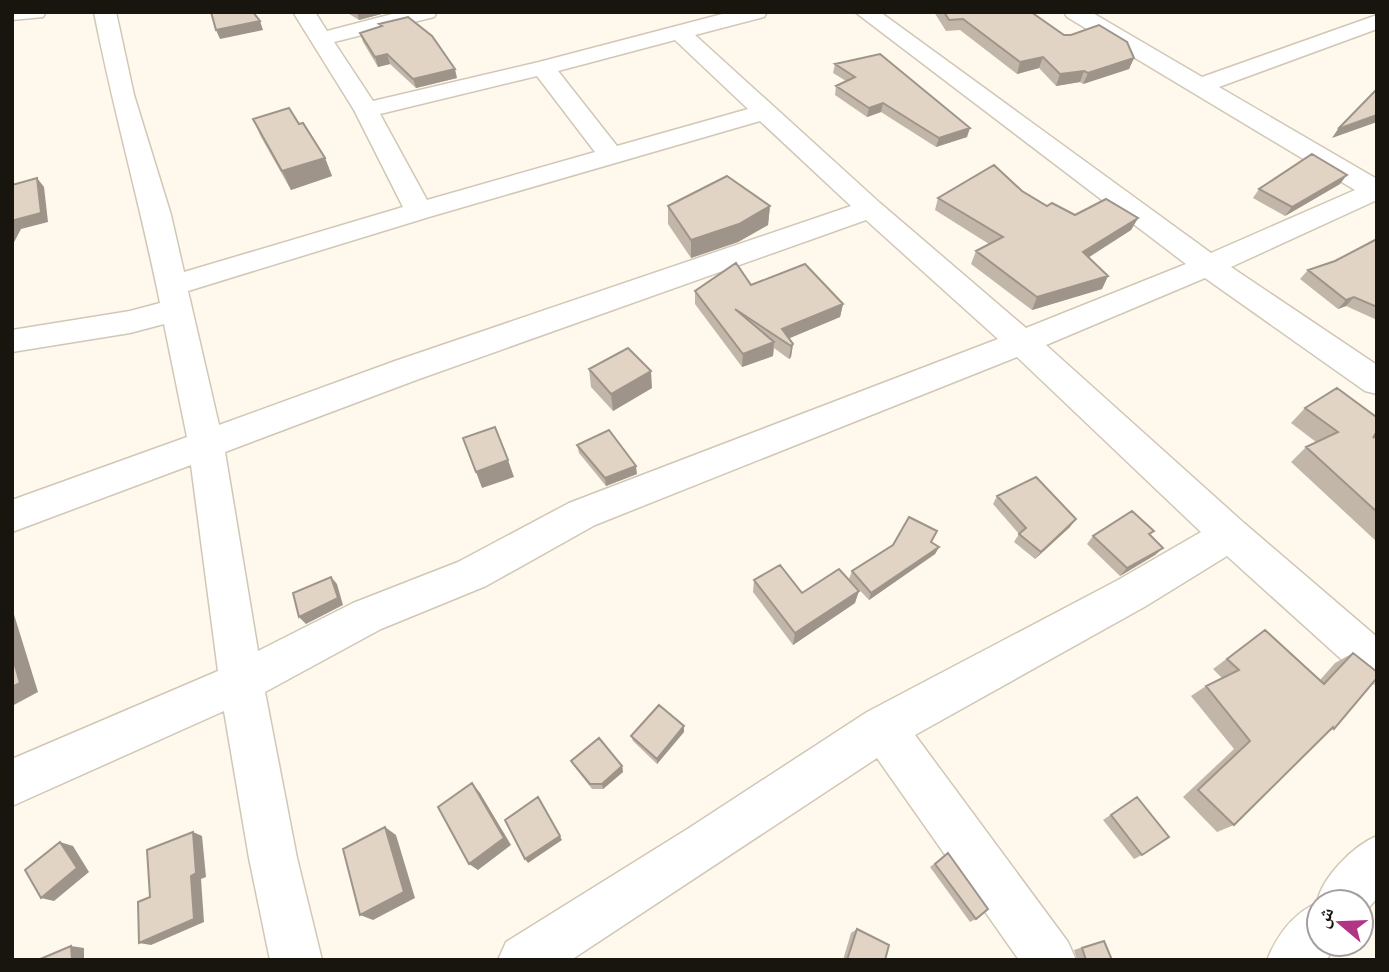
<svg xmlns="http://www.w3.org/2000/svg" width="1389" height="972" font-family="Quicksand,'Noto Naskh Arabic',sans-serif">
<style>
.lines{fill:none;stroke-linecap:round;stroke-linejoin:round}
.minor-casing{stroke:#d1c7b6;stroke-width:3}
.minor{fill:#fff;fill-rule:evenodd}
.wall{fill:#c2b6a9}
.shaded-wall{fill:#9e948a}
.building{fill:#e2d4c5;stroke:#9e948a;stroke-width:2}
</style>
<rect width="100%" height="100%" fill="#fef8ed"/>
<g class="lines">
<defs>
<path id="minor" d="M12 12H46L43 17 12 20Z
M94 12H116L134 95 171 215 184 272 403 207 354 110 293 12H315L327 31 400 12H437L434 17 334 42 373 101 539 62 730 12H767L764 17 695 35 880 203 1026 328 1186 264 855 12H880L1211 253 1355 190 1067 17 1064 12H1091L1202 77 1377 15V29L1219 87 1377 179V200L1231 267 1377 365V394L1365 391 1205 278 1046 345 1244 523 1377 637V684L1362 678 1227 556 1146 606 915 735 1068 942 1076 960H1019L877 758 571 960H498L506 942 689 828 867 712 1118 580 1201 532 1017 357 595 525 486 586 381 629 265 692 297 858 322 960H270L249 858 224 711 12 806V759L218 671 191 465 12 532V500L187 437 164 324 130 333 12 352V330L130 311 160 303C141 207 113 110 94 12ZM675 40 748 109 617 146 558 71ZM537 76 595 152 427 200 380 114ZM760 121 851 206 395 361 219 425 188 291 429 217ZM866 220 998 339 569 503 458 562 353 603 258 651 225 452 419 379Z
M1377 836V898L1361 917V902H1319V944H1338L1326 960H1267C1277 936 1292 914 1317 903 1321 878 1354 845 1377 836Z"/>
</defs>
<use href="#minor" class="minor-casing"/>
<use href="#minor" class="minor"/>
</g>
<path class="wall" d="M346 12H389L359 20Z
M934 12H1031L1064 35 1134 58 1129 69 1083 84 1080 82 1056 86 1039 68 1017 74 960 30 946 31Z
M379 24 457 78 416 88 390 64 378 67 363 42 360 33 380 26Z
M835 64 967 137 936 147 881 112 867 117 835 95 836 86 846 81 833 73Z
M253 119 299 124 325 158 332 176 291 190 261 137Z
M1340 184 1285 216 1253 198 1259 189Z
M1022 191 1047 206 1075 215 1138 218 1131 230 1088 257 1108 276 1102 289 1032 310 971 264 976 251 989 244 935 210 938 198Z
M668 206H770L768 225 738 242 691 258 668 224Z
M1377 239V320L1346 306 1338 309 1300 279 1308 270 1335 261Z
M751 285 843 304 840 317 789 338 793 344 791 357 789 359 774 348 773 356 742 367 695 304V291Z
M589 369 652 388 613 411 591 387Z
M1305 408 1373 438 1377 435V542L1291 462 1306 447 1316 442 1291 423Z
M577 445 637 474 606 486 579 453Z
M997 496 1070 527 1035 559 1014 542 1019 534 993 504Z
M1154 531 1150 535 1163 548 1155 555 1120 576 1087 544 1093 536Z
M939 547 935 554 869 600 849 579 852 571Z
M754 580 802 593 855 603 793 645 753 592Z
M1265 630 1320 680 1335 663 1353 653 1334 729 1328 732 1234 825 1217 832 1183 797 1234 749 1191 696 1206 686 1222 678 1213 669Z
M684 732 657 764 633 741 631 736Z
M571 761 622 766 623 772 603 789H592L574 766Z
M1137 797 1142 855 1134 859 1103 820Z
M948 853 976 919 970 922 930 867Z
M857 929 885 960H843L851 933Z
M1095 943 1112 960H1077L1074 950Z"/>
<path class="shaded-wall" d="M357 12H389L359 20Z
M260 21 263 30 220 39 216 30Z
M387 54 390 64 378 67 375 57Z
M1043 57 1039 68 1017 74 1020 62Z
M1134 58 1129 69 1083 84 1088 73Z
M455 69 457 78 416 88 413 79Z
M1084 71 1080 82 1056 86 1060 74Z
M883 103 881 112 867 117 869 108Z
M1377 115V122L1332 138 1338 129Z
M970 128 967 137 936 147 939 138Z
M325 158 332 176 291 190 282 171Z
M1347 175 1340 184 1285 216 1292 207Z
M37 178 44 187 48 222 21 229 12 246V223Z
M770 206 768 225 738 242 691 258V240Z
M1138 218 1131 230 1077 265 1083 252Z
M1108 276 1102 289 1032 310 1037 297Z
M1354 297 1346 306 1338 309 1346 300Z
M843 304 840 317 783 341 782 329Z
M774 342 773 356 742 367 743 354Z
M793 344 791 357 789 359 791 346Z
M651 371 652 388 613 411 611 394Z
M508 460 514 477 482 488 476 472Z
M636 466 637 474 606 486 605 478Z
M1076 519 1070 527 1035 559 1041 552Z
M939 547 935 554 869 600 871 593Z
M1163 548 1155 555 1120 576 1127 568Z
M331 577 337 584 343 605 306 624 299 617Z
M859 591 855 603 793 645 795 633Z
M12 608 38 692 12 706Z
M684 726V732L657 764V759Z
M622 766 623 772 603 789 602 784Z
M472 783 480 793 511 845 478 870 469 864Z
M541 802 562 840 528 863 525 859Z
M385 827 396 835 415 898 373 920 360 915Z
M193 832 202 836 206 877 201 879 204 922 151 945 139 943 191 876Z
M60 842 73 846 89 872 54 901 41 898Z
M71 946 84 948V960H72Z"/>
<path class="building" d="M211 12H253L260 21 216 30Z
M944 12H1031L1064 35H1071L1099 25 1127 42 1134 58 1088 73 1084 71 1060 74 1043 57 1020 62 963 19 949 20Z
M408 17 432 36 455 69 413 79 387 54 375 57 360 33 382 26 379 24Z
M880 54 970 128 939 138 883 103 869 108 836 86 855 77 835 64Z
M1377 89V115L1338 129Z
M289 108 299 124 303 123 325 158 282 171 253 119Z
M1312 154 1347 175 1292 207 1259 189Z
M994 165 1022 191 1047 206 1052 203 1075 215 1106 199 1138 218 1083 252 1108 276 1037 297 976 251 1003 237 938 198Z
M727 176 770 206 739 224 691 240 668 206Z
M37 178 41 213 14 220 12 223V185Z
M1377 239V307L1354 297 1346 300 1308 270 1335 261Z
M736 263 751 285 805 264 843 304 782 329 793 344 791 346 735 309 774 342 743 354 695 291Z
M628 348 651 371 611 394 589 369Z
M1337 388 1375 416 1377 415V431L1373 438 1377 435V512L1306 447 1338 432 1305 408Z
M495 427 508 460 476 472 463 438Z
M609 430 636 466 605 478 577 445Z
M1036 477 1076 519 1041 552 1019 534 1026 528 997 496Z
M1132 511 1154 531 1149 534 1163 548 1127 568 1093 536Z
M909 517 937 531 931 542 939 547 871 593 852 571 893 545Z
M780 565 802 593 839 569 859 591 795 633 754 580Z
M331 577 338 598 299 617 293 593Z
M1265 630 1324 684 1353 653 1377 672V678L1334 729 1333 727 1234 825 1198 790 1250 741 1206 686 1239 670 1227 659Z
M12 655 20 683 12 687Z
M659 705 684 726 657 759 631 736Z
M599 738 622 766 602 784H590L571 761Z
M472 783 504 838 469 864 438 807Z
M538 797 560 836 525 859 505 820Z
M1137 797 1169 837 1142 855 1111 815Z
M385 827 404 892 360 915 343 849Z
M193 832 196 873 191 876 194 919 139 943 138 902 150 897 147 850Z
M60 842 77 868 41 898 25 870Z
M948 853 988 909 976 919 935 864Z
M857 929 889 945 885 960H847Z
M1104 941 1112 960H1086L1082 948Z
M71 946 72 960H38Z"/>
<rect width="1389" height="972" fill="none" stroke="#18140e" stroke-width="28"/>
<g transform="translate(1340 923) rotate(289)"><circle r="33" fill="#ffffff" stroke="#a3a19f" stroke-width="2"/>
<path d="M0-5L12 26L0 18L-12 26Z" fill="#b23585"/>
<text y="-10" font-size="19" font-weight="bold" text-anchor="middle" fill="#18140e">ش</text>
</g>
</svg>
